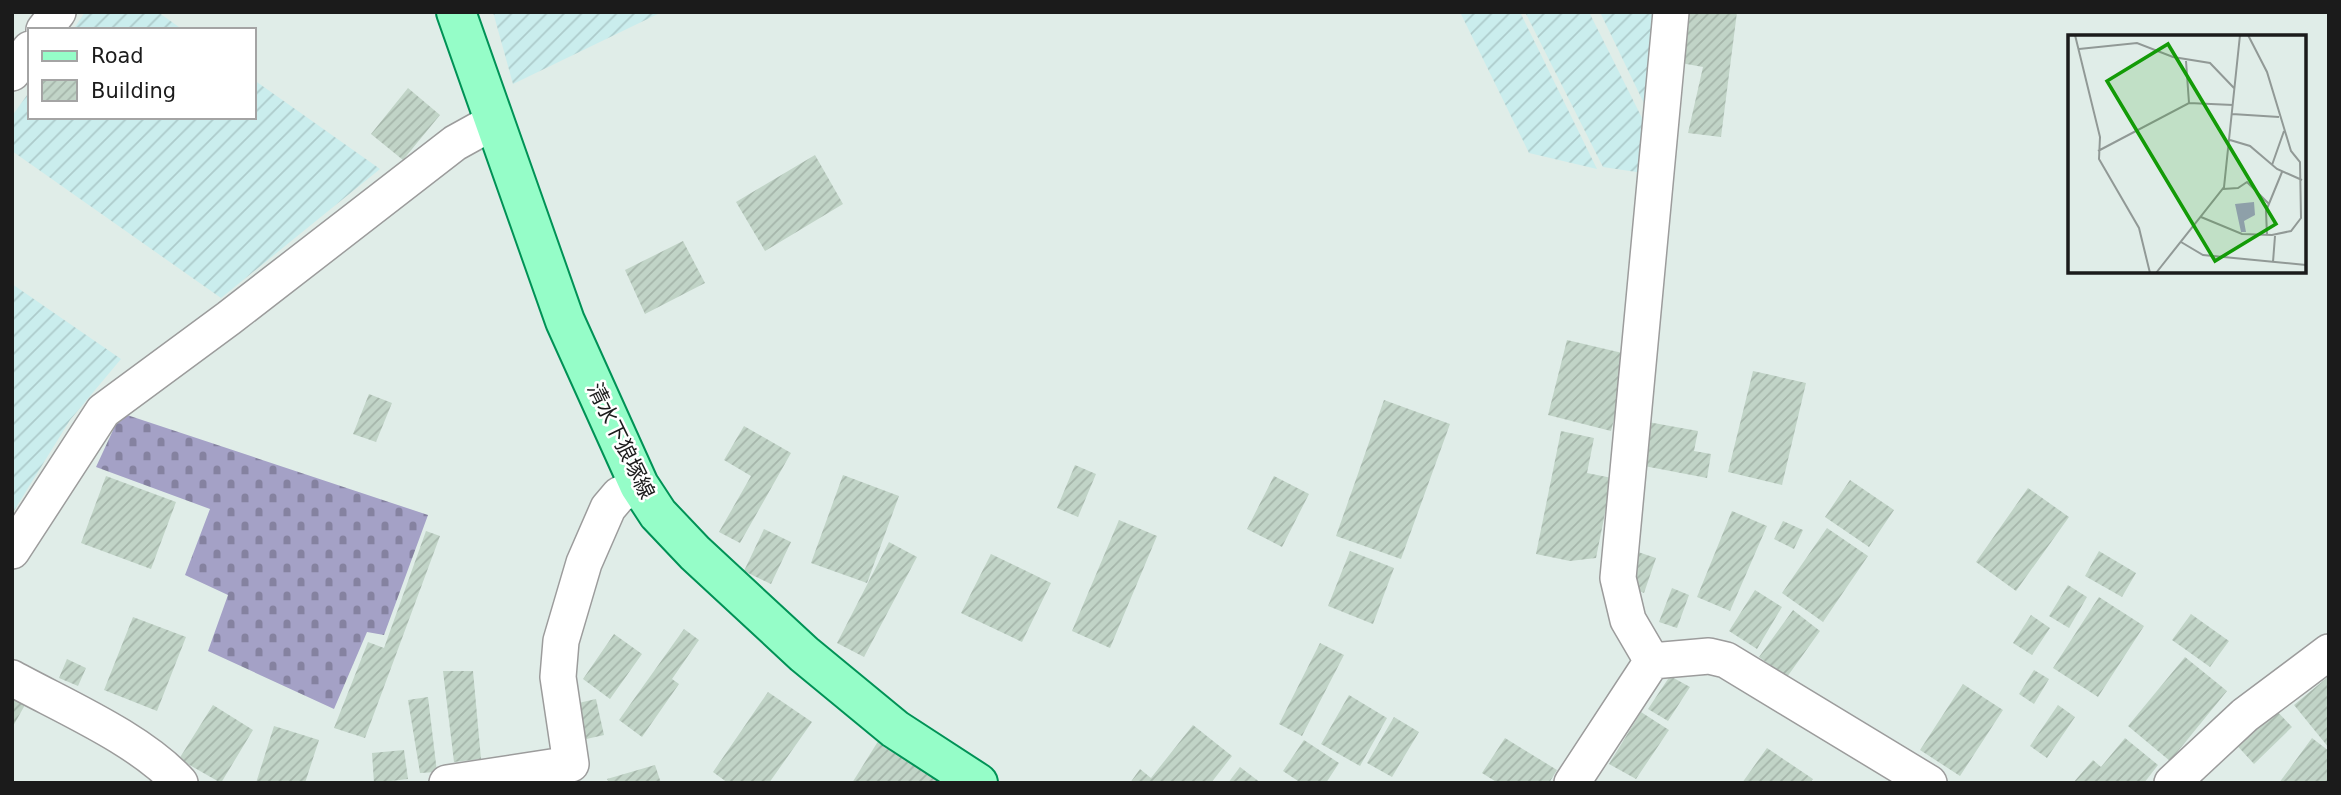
<svg xmlns="http://www.w3.org/2000/svg" width="2341" height="795" font-family="'DejaVu Sans','Noto Sans JP',sans-serif">
<style>
.farmland{fill:url(#farmland-furrows)}
.cemetery{fill:url(#cemetery-stones)}
.building{fill:url(#building-hatch)}
.lines{fill:none;stroke-linecap:round;stroke-linejoin:round}
.minor-casing{stroke:#9c9c9c;stroke-width:38}
.major-casing{stroke:#009256;stroke-width:42}
.minor{stroke:#fff;stroke-width:35}
.major{stroke:#95fdc8;stroke-width:38}
.labels{text-anchor:middle;dominant-baseline:central;stroke-width:5;stroke-linejoin:round;paint-order:stroke}
.street-label{font-size:21px;fill:#1b1b1b;stroke:#fff}
.inset-road{fill:none;stroke:#919996;stroke-width:2}
.view{fill:#139b07;fill-opacity:0.15;stroke:#139b07;stroke-width:3.5}
.inset-edge{fill:none;stroke:#1b1b1b;stroke-width:3.5}
</style>
<defs>
<pattern id="farmland-furrows" width="10" height="10" patternUnits="userSpaceOnUse" patternTransform="scale(1.75)"><rect width="10" height="10" fill="#caeded"/><path d="M-1 1l2-2M0 10L10 0M9 11l2-2" fill="none" stroke="#adcbcb"/></pattern>
<pattern id="cemetery-stones" width="16" height="16" patternUnits="userSpaceOnUse" patternTransform="scale(1.75)"><rect width="16" height="16" fill="#a4a1c6"/><path d="M2 7V4a2 2 0 0 1 4 0v3zM10 15v-3a2 2 0 0 1 4 0v3z" fill="#8582a0"/></pattern>
<pattern id="building-hatch" width="6" height="6" patternUnits="userSpaceOnUse" patternTransform="scale(1.75)"><rect width="6" height="6" fill="#c1d4c7"/><path d="M-1 1l2-2M0 6l6-6M5 7l2-2" fill="none" stroke="#a5b5aa"/></pattern>
</defs>
<rect width="100%" height="100%" fill="#e0ede8"/>
<path class="farmland" d="M85 12H158L183 30H73Z
M493 12H662L513 84Z
M1460 12H1520L1597 169 1529 153Z
M1525 12H1589L1649 132 1643 173 1603 167Z
M1600 12H1651L1659 28 1650 116Z
M254 80 380 169 221 298 12 151V116L30 91V117H254Z
M12 284 121 359 70 420 12 514Z"/>
<path class="cemetery" d="M121 413 428 515 384 635 367 632 334 709 208 651 228 595 185 575 210 509 96 467Z"/>
<path class="building" d="M1688 12H1737L1721 137 1688 133 1703 67 1681 63Z
M408 88 440 115 403 160 371 134Z
M815 155 843 204 765 251 736 202Z
M683 241 705 283 645 314 625 270Z
M1567 340 1631 355 1611 431 1548 415Z
M1753 371 1806 383 1782 485 1728 472Z
M369 394 392 403 376 442 353 434Z
M1384 400 1450 424 1401 559 1336 536Z
M1648 422 1698 431 1694 451 1711 454 1707 478 1639 465Z
M744 426 791 453 740 543 719 532 751 476 724 460Z
M1561 431 1594 438 1587 473 1612 478 1596 558 1570 561 1536 554Z
M1075 465 1096 474 1078 517 1057 508Z
M843 475 899 496 867 583 811 563Z
M106 476 176 502 151 569 81 543Z
M1274 476 1309 494 1282 547 1247 529Z
M1850 480 1894 510 1869 547 1825 517Z
M2028 488 2069 517 2016 591 1976 562Z
M1732 511 1767 526 1730 611 1697 597Z
M1119 520 1157 536 1110 648 1072 631Z
M1783 521 1803 530 1794 549 1774 539Z
M1827 528 1868 556 1823 622 1782 593Z
M764 529 791 542 771 584 744 571Z
M426 531 440 536 365 738 334 728 368 642 384 648Z
M889 542 917 557 864 657 837 643Z
M1350 551 1394 568 1373 624 1328 606Z
M1635 551 1656 558 1644 593 1631 588Z
M2099 551 2136 573 2122 597 2085 576Z
M991 554 1051 583 1022 642 961 613Z
M2068 585 2087 597 2069 628 2049 616Z
M1672 588 1689 595 1677 628 1659 622Z
M1755 590 1782 607 1757 649 1729 631Z
M2099 597 2144 626 2098 697 2053 668Z
M1793 610 1820 631 1787 677 1759 657Z
M2191 614 2229 641 2210 667 2172 640Z
M2031 615 2050 628 2032 655 2013 643Z
M133 617 186 637 157 711 104 690Z
M684 629 699 640 672 679 679 684 642 737 619 720Z
M614 634 642 654 610 699 583 679Z
M1320 643 1344 655 1302 736 1279 724Z
M2185 657 2227 691 2170 761 2128 726Z
M67 659 86 668 78 686 59 678Z
M2034 670 2049 679 2034 704 2019 694Z
M443 671H473L481 759 454 762Z
M1670 676 1690 687 1668 721 1648 709Z
M2329 676V748L2294 705Z
M1963 684 2003 710 1960 776 1920 750Z
M12 687 30 696 12 728Z
M768 692 812 722 769 783H728L713 772Z
M1349 695 1387 718 1360 766 1321 744Z
M428 697 437 772 420 773 408 700Z
M596 699 604 735 582 740 574 704Z
M2270 704 2292 727 2254 764 2232 740Z
M213 705 253 730 221 783 179 759Z
M2058 705 2075 717 2047 758 2030 746Z
M1641 712 1669 730 1636 779 1609 764Z
M1394 717 1419 732 1392 777 1367 763Z
M1193 725 1232 756 1211 783H1130L1140 769 1151 778Z
M274 726 319 740 305 783H256Z
M882 735 945 783H852Z
M1505 738 1557 770 1549 783H1498L1482 773Z
M2125 738 2158 765 2144 783H2073L2093 760 2101 767Z
M2312 738 2329 751V783H2279Z
M1304 740 1339 763 1326 783H1301L1283 771Z
M1767 748 1813 779 1810 783H1742Z
M404 750 408 779 374 783 372 753Z
M655 765 661 783H609L607 779Z
M1240 767 1261 783H1228Z"/>
<g class="lines">
<defs>
<path id="minor" d="M44 30 58 12
M12 73 30 49
M12 551 103 411 229 318 455 143 493 122
M1652 661 1628 620 1618 578 1671 12
M1652 661 1709 656 1726 660 1929 783
M12 678C65 707 140 739 180 783
M447 783 571 764 558 677 561 641 584 563 608 508 619 495 639 485
M1572 783 1652 661
M2172 783 2245 715 2329 652"/>
<path id="major" d="M456 12 565 321 639 485 658 514 695 553 804 654 895 729 978 783"/>
</defs>
<use href="#minor" class="minor-casing"/>
<use href="#major" class="major-casing"/>
<use href="#minor" class="minor"/>
<use href="#major" class="major"/>
</g>
<g class="labels">
<g class="street-label">
<text transform="translate(621 441) rotate(64)">清水下狼塚線</text>
</g>
</g>
<g transform="translate(2068 35)">
<rect width="238" height="238" fill="#e0ede8"/>
<path d="M186 167 187 180 176 186 178 197H173L167 169Z" fill="#a4a1c6"/>
<path class="inset-road" d="M7 0 32 102 31 124 71 193 82 238M11 14 69 8 105 22 142 28 166 53M118 26 121 68M164 79 211 82M162 105 182 111 209 134 234 145M30 116 121 68 165 70M204 130 216 96M155 154 170 153 179 147 201 169M133 182 174 199 204 200 223 196 233 183 232 127 223 116 199 37 180 0M199 200 198 176 214 137M113 207 135 220 238 230M205 227 207 201M88 238 156 152 172 0"/>
<path class="view" d="M100 9 208 189 147 226 39 46Z"/>
<rect width="238" height="238" class="inset-edge"/>
</g>
<rect width="2341" height="795" fill="none" stroke="#1b1b1b" stroke-width="28"/>
<rect x="28" y="28" width="228" height="91" fill="#ffffff" stroke="#a4a4a4" stroke-width="2"/>
<rect x="42" y="51" width="35" height="10" fill="#95fdc8" stroke="#a4a4a4" stroke-width="2"/>
<text x="91" y="63" font-size="21" fill="#1b1b1b">Road</text>
<rect x="42" y="80" width="35" height="21" fill="url(#building-hatch)" stroke="#a4a4a4" stroke-width="2"/>
<text x="91" y="98" font-size="21" fill="#1b1b1b">Building</text>
</svg>
